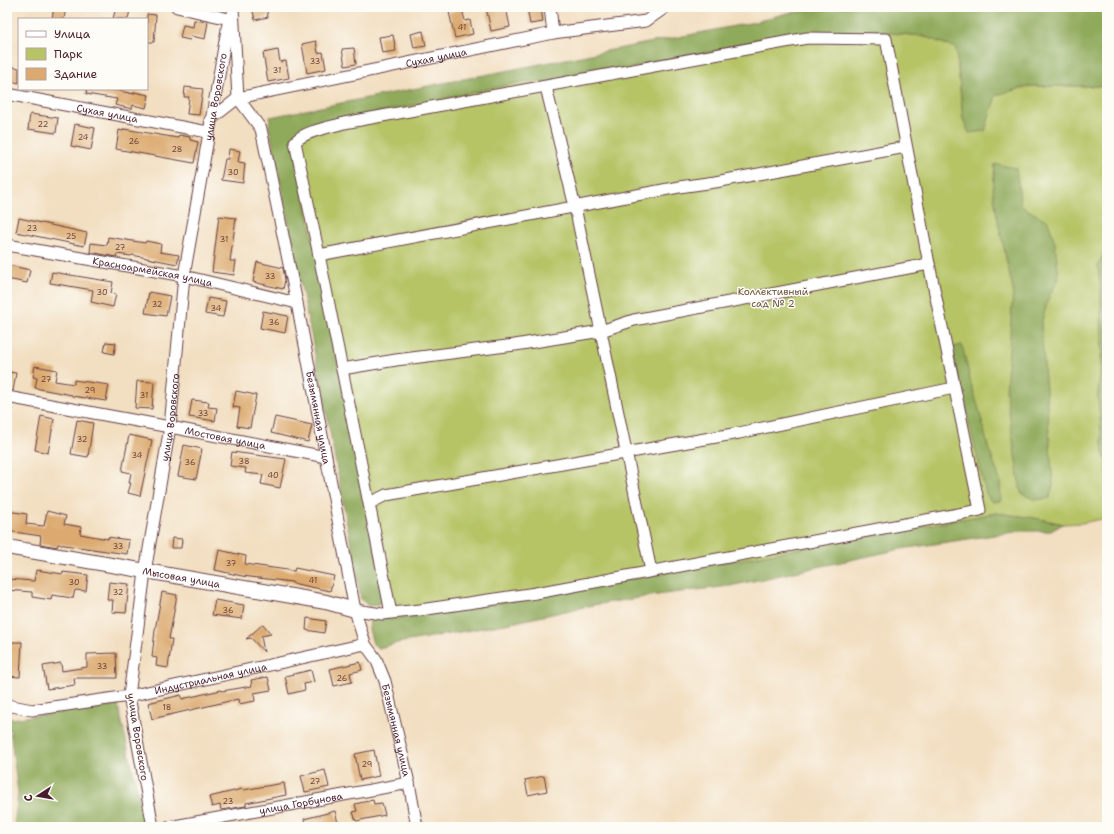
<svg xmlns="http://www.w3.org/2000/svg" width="1114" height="834" font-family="'Shantell Sans',sans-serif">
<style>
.green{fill:#b6c466;stroke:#807248}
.forest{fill:#90aa5b;stroke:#6d6443}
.building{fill:#dcaa6f}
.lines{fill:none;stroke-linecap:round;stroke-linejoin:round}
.minor-casing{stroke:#633c41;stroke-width:13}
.tertiary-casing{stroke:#633c41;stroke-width:16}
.minor{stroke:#fff;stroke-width:11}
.tertiary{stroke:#fff;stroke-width:14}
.labels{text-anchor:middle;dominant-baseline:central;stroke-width:3;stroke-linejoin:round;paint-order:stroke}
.number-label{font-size:8px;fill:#6e423c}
.street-label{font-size:10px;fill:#4a1f2b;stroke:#fdfcf7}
.park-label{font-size:10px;fill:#6a513d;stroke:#fdfcf7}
</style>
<rect width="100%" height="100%" fill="#fdfcf7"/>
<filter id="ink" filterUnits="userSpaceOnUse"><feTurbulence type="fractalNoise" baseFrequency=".025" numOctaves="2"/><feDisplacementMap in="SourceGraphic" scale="8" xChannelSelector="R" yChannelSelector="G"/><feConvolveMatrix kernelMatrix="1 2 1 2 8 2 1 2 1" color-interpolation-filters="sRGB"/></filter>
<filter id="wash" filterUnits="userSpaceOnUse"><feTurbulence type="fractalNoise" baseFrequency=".012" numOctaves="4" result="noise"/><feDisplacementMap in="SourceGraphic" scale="16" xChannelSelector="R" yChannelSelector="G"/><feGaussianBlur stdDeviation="0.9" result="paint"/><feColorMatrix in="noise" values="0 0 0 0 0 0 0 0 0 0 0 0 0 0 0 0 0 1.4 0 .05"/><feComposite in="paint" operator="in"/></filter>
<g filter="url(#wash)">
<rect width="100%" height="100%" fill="#f2dec0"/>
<path class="green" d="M880 32 923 36 956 48 963 119 985 131 995 95 1030 86H1103L1107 139V234L1106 249 1098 266 1101 294 1102 347 1098 396 1103 453 1107 463V518L1082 523 1063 524 1035 518 996 513 500 603 394 619 385 617V599L292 136 328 123 526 81 553 83 800 34Z"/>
<path class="forest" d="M846 7H953L966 12 992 7H1107V139L1103 86H1030L996 95 985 131 969 133 963 119 956 48 923 36 880 32 800 34 553 83 526 81 328 123 292 136 385 599 377 605 368 606 361 599 324 399 269 126 270 117 755 22 787 13Z
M995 164 1016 168 1021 206 1048 221 1055 243 1059 278 1050 294 1041 324 1053 485 1050 498 1035 500 1021 493 1018 476 1006 391 1013 290 997 217 993 189Z
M1107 234V463L1103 453 1098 396 1102 347 1101 294 1098 266 1106 249Z
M962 345 971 383 980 413 988 447 1000 480 1001 501 992 502 986 494 953 354 954 347Z
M996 513 1035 518 1063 524 1051 531H1021L901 549 730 586 664 594 593 605 511 623 397 643 379 648 373 644 369 629 370 620 375 617 395 619 500 603Z
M118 705 144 820 129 827H14L18 793 10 729H7V717L11 719Z"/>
<g id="blocks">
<path class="building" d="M54 7H66L64 19H52Z
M116 7 130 10 128 19H113Z
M252 7H266L268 17 255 20Z
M486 7H506L510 27 491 31Z
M527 7H541L543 22 530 24Z
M462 9 465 21 470 20 473 34 455 38 449 12Z
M147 14 156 15 154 42H147Z
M194 20 208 22 205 39 191 36 190 40 180 38 183 25 193 27Z
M423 31 426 46 414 48 411 34Z
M393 35 396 51 382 53 379 37Z
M316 41 318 53 323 52 326 69 307 73 302 44Z
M354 48 356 64 345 66 342 49Z
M278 50 280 62 286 61 289 78 268 82 263 53Z
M7 66 19 68V83L7 80Z
M185 87 203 89 199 115 187 114 189 97H184Z
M87 89H110L134 94V92L149 95 146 108 133 105 132 109 115 105 117 99 86 94Z
M30 114 58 118 56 133 28 129Z
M75 124 95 128 91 150 71 146Z
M124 129 178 138 179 135 190 137V140L198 142 194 163 116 149 119 130 123 131Z
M229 149 240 151 238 162 245 163 243 183 221 180 225 159H228Z
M219 216 236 218 230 261H236L234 275 212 272Z
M19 218 87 233 84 246 16 232Z
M108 237 145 243 146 241 161 244 160 252 179 255 177 264 132 255 131 256 117 254 116 257 90 252 91 243 107 245Z
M257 262 283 268 285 280 283 289 253 282Z
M7 265 30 270 27 283 7 279Z
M52 272 113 282 111 293 116 294 113 307 91 302 93 290 50 283Z
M149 292 170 296 166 316 145 313Z
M208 298 226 301 223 317 205 314Z
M263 311 288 316 285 333 260 328Z
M106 342 116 343 114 354 104 352Z
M35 366 57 370 55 381 74 384V380L109 385 106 401 72 396V395L35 388 37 378 33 377Z
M7 372 16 373 13 391 7 390Z
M137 381 154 382 152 409 135 408Z
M236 391 256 395 250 428 237 426 240 408 233 407Z
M192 400 209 402 208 407 217 408 215 421 189 417Z
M41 416 54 419 48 453 35 450Z
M275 417 312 425 308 442 271 433Z
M77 420 93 423 88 457 71 454Z
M129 435 152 440 140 496 128 493 131 483H129L131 473 122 471Z
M184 445 202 449 196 479 178 476Z
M232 452 286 459 280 488 261 484 263 475 245 473 246 468 230 466Z
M7 511 27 514 26 524 44 526 47 511 66 516 64 524 81 527 80 534 108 539V537L129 540 127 554 58 544 57 547 40 544 41 536 7 531Z
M172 538 182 539 181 548H171Z
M219 550 246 556 245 564 294 571 295 568 334 576 330 591 292 583V582L242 576 215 570Z
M36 570 63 574V572L88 575 86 591 75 590 73 598 52 595 51 600 32 597V592L7 590V579L34 581Z
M109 582 129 584 126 613 112 612 113 600H107Z
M162 592 177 595 169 639H172L168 668 156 666 157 658 152 657 155 630Z
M215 600 244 605 242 619 212 615Z
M307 618 326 621 324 633 306 630Z
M263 624 271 634 261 636 264 652 251 638 246 639Z
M7 642H22L20 677 7 676Z
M116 653 117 678H74L75 685 47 689 43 666 61 663 62 671 87 667V654Z
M360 662 362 670 350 673 352 682 334 686 330 669Z
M311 670 314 682 304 684 305 690 289 694 285 676Z
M268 677 271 690 254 693 255 701 239 704 238 699 152 719 148 703 181 695 182 699 221 690 222 691 252 686 251 680Z
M374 750 379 776 360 780 355 754Z
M325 770 329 787 305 792 301 776Z
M544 776 547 791 528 795 525 780Z
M284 783 286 795 246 803V806L221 810 220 805 212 807 209 797 242 789 243 790Z
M373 800 374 804 382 803 385 815 356 821 353 812 357 811 355 804Z
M335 811 339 827H306L304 819Z"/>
</g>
</g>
<g filter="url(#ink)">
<use href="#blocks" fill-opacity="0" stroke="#633c41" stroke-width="1"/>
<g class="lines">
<defs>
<g id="minor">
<path d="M177 7 229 19"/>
<path id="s1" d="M233 7 238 98 261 129 297 303 355 610 365 644 376 659 385 681 409 783 417 827"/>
<path d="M550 7 553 33"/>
<path d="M546 87 575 207 651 571"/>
<path id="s2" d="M7 94 208 132"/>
<path id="s3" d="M210 120 238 98 553 33 646 21 666 7"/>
<path id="s4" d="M7 245 184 276 297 303"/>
<path d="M319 255 679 187 715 182 906 147"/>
<path d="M342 369 396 360 515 345 601 331 634 320 929 264"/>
<path id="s5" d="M7 397 170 427 326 457"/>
<path d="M370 503 386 495 739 433 954 388"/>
<path d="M355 610 382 614 420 610 536 593 980 510 929 264 886 39 807 38 344 123C331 127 304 131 295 142L319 255 391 613"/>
<path id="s6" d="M7 705 32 710 129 696 365 644"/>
<path id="s7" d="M153 827 129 696 145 572 170 427 184 276 229 18"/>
<path id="s8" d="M169 827 409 783"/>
</g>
<g id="tertiary">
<path id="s9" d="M7 547 326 602 355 610"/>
</g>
</defs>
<use href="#minor" class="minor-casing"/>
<use href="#tertiary" class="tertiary-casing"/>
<use href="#minor" class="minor"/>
<use href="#tertiary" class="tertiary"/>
</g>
</g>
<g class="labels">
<g class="number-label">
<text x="462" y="27">41</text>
<text x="315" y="61">33</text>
<text x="277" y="70">31</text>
<text x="43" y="124">22</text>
<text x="83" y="137">24</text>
<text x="134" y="141">26</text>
<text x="177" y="149">28</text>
<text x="233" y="172">30</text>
<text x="32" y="228">23</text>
<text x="71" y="236">25</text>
<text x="224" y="239">31</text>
<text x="120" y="247">27</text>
<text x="270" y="276">33</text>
<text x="102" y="292">30</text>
<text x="157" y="304">32</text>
<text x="216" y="308">34</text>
<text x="274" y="322">36</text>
<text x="46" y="379">27</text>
<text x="90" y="390">29</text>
<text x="144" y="395">31</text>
<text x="203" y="413">33</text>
<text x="82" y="439">32</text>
<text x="137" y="455">34</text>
<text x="244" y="461">38</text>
<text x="190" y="462">36</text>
<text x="273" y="475">40</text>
<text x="118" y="546">33</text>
<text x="231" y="563">37</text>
<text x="313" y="580">41</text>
<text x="74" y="582">30</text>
<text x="118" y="592">32</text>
<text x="228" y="610">36</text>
<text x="102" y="666">33</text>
<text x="342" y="678">26</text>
<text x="167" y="707">18</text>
<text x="367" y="764">29</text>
<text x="315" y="781">27</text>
<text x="228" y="801">23</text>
</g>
<g class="street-label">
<text stroke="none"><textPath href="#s3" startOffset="238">Сухая улица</textPath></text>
<text stroke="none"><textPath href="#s7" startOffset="739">улица Воровского</textPath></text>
<text stroke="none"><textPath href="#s2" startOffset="102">Сухая улица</textPath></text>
<text stroke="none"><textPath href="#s4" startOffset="148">Красноармейская улица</textPath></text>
<text stroke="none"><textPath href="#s7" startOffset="415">улица Воровского</textPath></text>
<text stroke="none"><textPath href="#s1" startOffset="424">Безымянная улица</textPath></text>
<text stroke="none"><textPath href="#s5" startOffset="222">Мостовая улица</textPath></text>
<text stroke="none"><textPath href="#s9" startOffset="177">Мысовая улица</textPath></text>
<text stroke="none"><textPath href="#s6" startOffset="207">Индустриальная улица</textPath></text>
<text stroke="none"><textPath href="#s1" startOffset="748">Безымянная улица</textPath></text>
<text transform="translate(138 737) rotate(81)">улица Воровского</text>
<text stroke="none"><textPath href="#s8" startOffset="134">улица Горбунова</textPath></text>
</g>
<g class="park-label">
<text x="773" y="291">Коллективный<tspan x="773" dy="12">сад № 2</tspan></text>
</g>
</g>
<rect width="1114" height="834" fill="none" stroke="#fdfcf7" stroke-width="24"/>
<rect x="18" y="18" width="130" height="72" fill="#fdfcf7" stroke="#b5a4a5"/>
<rect x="26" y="31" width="20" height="6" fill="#ffffff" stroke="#b5a4a5"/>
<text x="54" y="38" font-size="12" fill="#4a1f2b">Улица</text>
<rect x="26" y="48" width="20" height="12" fill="#b6c466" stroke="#b5a4a5"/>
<text x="54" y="58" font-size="12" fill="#4a1f2b">Парк</text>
<rect x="26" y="68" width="20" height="12" fill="#dcaa6f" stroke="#b5a4a5"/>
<text x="54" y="78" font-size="12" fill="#4a1f2b">Здание</text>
<g transform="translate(38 796) rotate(258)" stroke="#fdfcf7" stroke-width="3" paint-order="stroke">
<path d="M0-3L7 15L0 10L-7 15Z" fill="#4a1f2b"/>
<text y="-6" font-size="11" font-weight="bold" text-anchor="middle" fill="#4a1f2b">С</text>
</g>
</svg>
